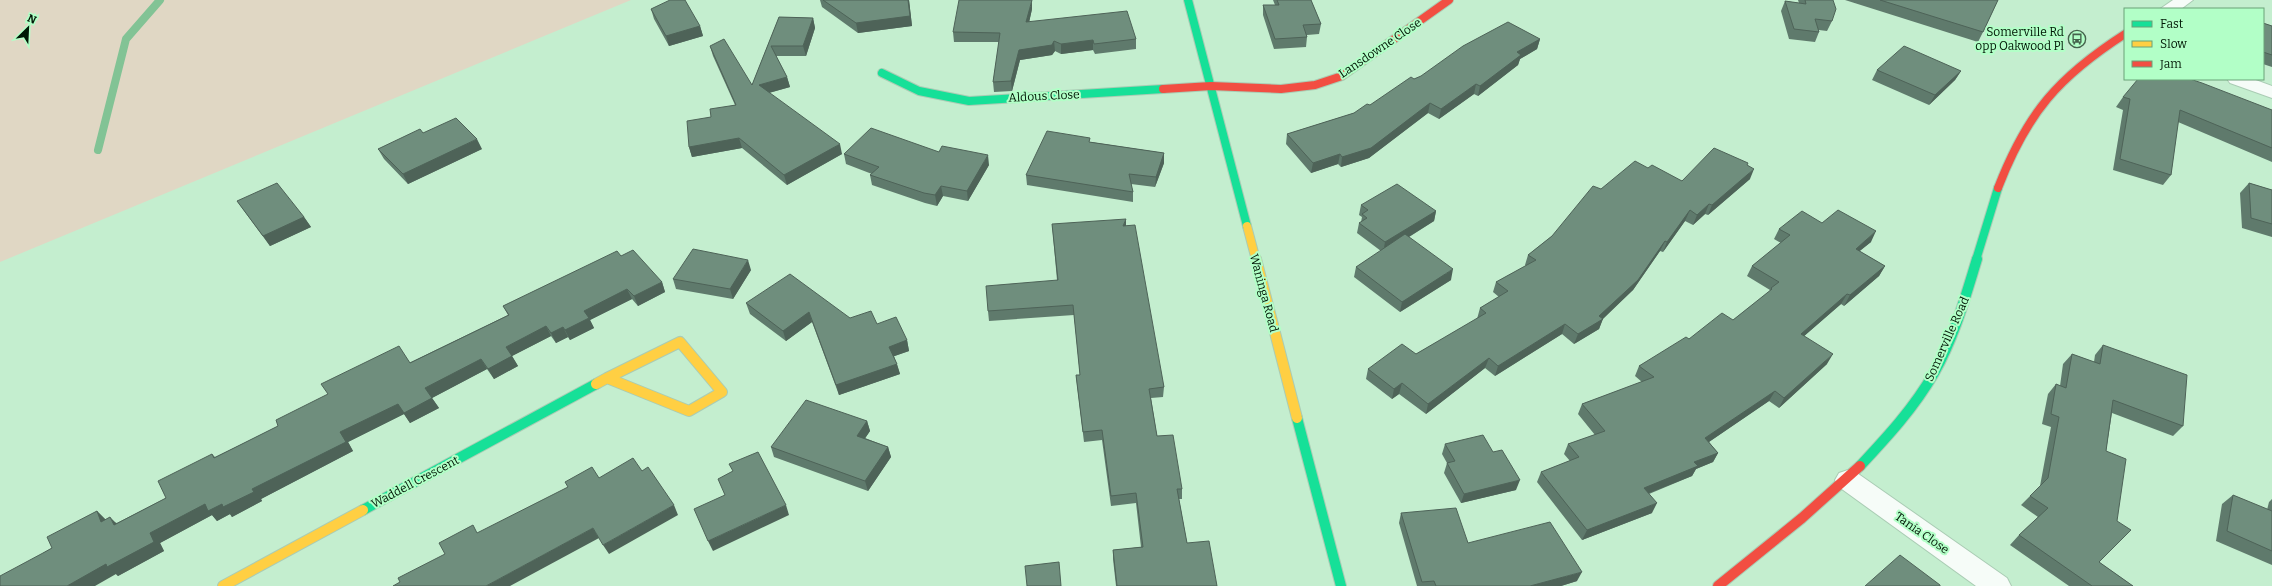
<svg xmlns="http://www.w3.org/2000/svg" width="2272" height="586" font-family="Bitter,serif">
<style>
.green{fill:#e0d7c4}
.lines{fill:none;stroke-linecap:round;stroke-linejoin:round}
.stream{stroke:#82c395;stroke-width:8}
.street-casing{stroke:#aaccb4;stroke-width:2}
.fast-far1-casing{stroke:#aaccb4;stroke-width:10}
.fast-casing{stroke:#aaccb4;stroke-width:12}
.slow-far1-casing{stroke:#aaccb4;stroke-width:10}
.slow-casing{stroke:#aaccb4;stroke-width:12}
.jam-far1-casing{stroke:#aaccb4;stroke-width:10}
.jam-casing{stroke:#aaccb4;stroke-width:12}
.street{fill:#f6fcf8;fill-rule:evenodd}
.fast-far1{stroke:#16e098;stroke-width:8}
.fast{stroke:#16e098;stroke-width:10}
.slow-far1{stroke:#ffcf43;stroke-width:8}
.slow{stroke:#ffcf43;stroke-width:10}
.jam-far1{stroke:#f24e42;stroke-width:8}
.jam{stroke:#f24e42;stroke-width:10}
.wall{fill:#5f7a6c}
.shaded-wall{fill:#4e6358}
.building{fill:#6f8e7d;stroke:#4e6358}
.labels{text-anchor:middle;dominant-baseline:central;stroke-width:4;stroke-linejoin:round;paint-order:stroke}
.poi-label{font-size:12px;fill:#001705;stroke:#b2ffc7;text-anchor:end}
.street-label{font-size:12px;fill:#001705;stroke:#b2ffc7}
</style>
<rect width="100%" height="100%" fill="#c4eecf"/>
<path class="green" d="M0 0H631L0 262Z"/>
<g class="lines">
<path class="stream" d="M98 150 126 39 160 0"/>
<defs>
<path id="street" d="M2173 0H2193L2181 9H2160Z
M2227 79H2253L2272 86V98L2230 83Z
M1848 470 1857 473 2007 578 2011 586H1976L1839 487 1835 480 1839 473Z"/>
<path id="fast-far1" d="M1188 0 1247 226
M882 73 919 91 969 101 1163 89
M1976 260 1998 188"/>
<path id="fast" d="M1297 418 1341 586
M1860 466C1887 437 1914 408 1934 373 1954 338 1965 298 1977 259
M363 510 596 384"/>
<path id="slow-far1" d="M1247 226 1256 260"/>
<path id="slow" d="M1256 259 1297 418
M680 342 722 392 689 411 607 378Z
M596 384 607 378
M223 586 363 510"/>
<path id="jam-far1" d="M1163 89 1211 86 1281 89 1315 85 1342 76 1449 0
M1998 188C2027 113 2058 77 2125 34"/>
<path id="jam" d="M1718 586 1802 518 1860 466"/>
</defs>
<use href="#street" class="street-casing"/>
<use href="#fast-far1" class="fast-far1-casing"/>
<use href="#fast" class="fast-casing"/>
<use href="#slow-far1" class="slow-far1-casing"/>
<use href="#slow" class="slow-casing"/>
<use href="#jam-far1" class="jam-far1-casing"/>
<use href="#jam" class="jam-casing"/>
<use href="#street" class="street"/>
<use href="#fast-far1" class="fast-far1"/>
<use href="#fast" class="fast"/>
<use href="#slow-far1" class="slow-far1"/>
<use href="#slow" class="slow"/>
<use href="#jam-far1" class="jam-far1"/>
<use href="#jam" class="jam"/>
</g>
<path class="wall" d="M820 0H909L912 26 858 33 822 7Z
M1273 0H1311L1321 24 1319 34 1307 35V37L1306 47 1274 49 1263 15V5H1275Z
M1798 0H1833L1832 21 1827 31 1819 30V32L1815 42 1789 39 1781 11 1785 1 1799 3Z
M1845 0H1998L1983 32 1978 42Z
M651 9 700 26 703 36 669 46 654 19Z
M1032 9 1029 22 1136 39V49L1095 54 1093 50 1061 54 1055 51 1052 55 1020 60 1012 91 994 92 993 82 999 42H954L953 32Z
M779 17 813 18 815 28 806 56H776L787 77 790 87 769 93 842 154 787 185 742 148 692 157 689 147 711 117 735 105 713 56 710 46 752 85Z
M2263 23 2272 26V67L2263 64Z
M1540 39 1537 49 1520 59 1518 65 1478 96 1474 94 1439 119 1428 113 1369 158 1341 167 1338 164 1311 173 1286 144 1287 134 1354 113 1370 105 1414 79Z
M1877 70 1961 71 1955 80 1929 105 1872 80Z
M2123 97 2272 110V162L2178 122 2171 175 2163 185 2113 170 2123 110 2116 107Z
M423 133 482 149 408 184 384 159 378 149Z
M1091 142 1164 153V163L1155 187 1131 184 1133 192V202L1027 185 1026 175Z
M939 152 989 165 968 201 943 196 937 206 925 203 872 185 870 175 872 174 846 164 844 154Z
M1747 166 1750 179 1708 215 1705 214 1693 225 1685 221 1663 252 1660 251 1633 290 1603 318 1599 329 1574 344 1562 334 1495 376 1485 368 1426 414 1399 394 1392 399 1366 379 1368 369 1416 354 1477 319 1480 308 1499 297 1493 292 1496 282 1526 266 1525 265 1528 255 1552 236 1601 189 1648 168 1682 181Z
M2249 183 2272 190V237L2242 228 2240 193Z
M237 201 304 217 311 227 270 246Z
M1361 205 1436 211 1434 221 1409 237 1451 280 1400 312 1354 277 1356 267 1381 251 1357 233 1359 223 1361 222 1362 217 1359 215Z
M1822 223 1871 242 1859 251 1885 266 1879 276 1844 306 1841 304 1804 336 1827 364 1779 408 1769 401 1709 442 1718 453 1713 462 1696 469 1692 476 1649 494 1652 513 1582 540 1537 482 1541 472 1570 461 1564 454 1568 444 1595 435 1578 414 1582 404 1642 382 1635 376 1639 366 1689 339 1733 320 1769 292 1770 290 1747 276 1752 266 1781 243 1774 239 1779 229Z
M1052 224 1126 226 1164 387 1163 397 1151 398 1157 436 1182 489V499H1179L1187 543 1217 586H1116L1113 559V550L1141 547 1136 503 1111 506 1102 440 1084 442 1077 385 1076 375H1080L1074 315 989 321 988 311 1057 280Z
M621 256 662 282 665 292 638 306 632 299 590 320 594 328 570 340 568 337 556 343 551 336 512 356 518 366 494 379 487 369 432 398 439 408 410 423 404 414 348 442 353 451 261 499 262 501 232 517 230 514 217 521 212 515 160 543 164 551 118 576 116 574 43 553 52 548 97 511 106 520 117 523 166 498 212 454 215 457 508 315 503 306Z
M751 270 733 299 676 289 673 279Z
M746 303 850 318 877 324 907 340 909 351 894 356 900 374 839 395 812 322 786 341 750 314Z
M2103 345 2183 426 2173 436 2112 413 2106 451 2099 562 2133 586H2069L2010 545 2019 535 2038 517 2021 505 2040 486 2051 427 2042 424 2048 394 2056 384 2060 386 2063 364 2072 354 2094 362 2095 355Z
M867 421 870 431 865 438 888 447 891 457 868 491 774 457 771 447Z
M1445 444 1493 452 1516 490 1461 503 1444 473 1447 463 1442 454Z
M2233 495 2267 510 2269 502 2272 499V565L2216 541 2222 504Z
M1401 513 1468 543 1577 581 1561 586H1417L1399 523Z"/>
<path class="shaded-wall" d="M909 0 912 26 858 33 856 23Z
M1032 0V9L1027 32 1026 22Z
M813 18 815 28 806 56 803 46Z
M700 26 703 36 669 46 666 36Z
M1540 39 1537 49 1520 59 1518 65 1478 96 1480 86 1517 52Z
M1093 40V50L1061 54V44Z
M1054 41 1055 51 1052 55 1020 60 1012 91 1011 81 1019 50Z
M1961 71 1955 80 1929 105 1935 95Z
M787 77 790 87 761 95 759 85Z
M1476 84 1474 94 1439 119 1441 109Z
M1430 103 1428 113 1369 158 1341 167 1342 157Z
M739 138 742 148 692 157 689 147Z
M477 139 482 149 408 184 403 174Z
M840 144 842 154 787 185 784 175Z
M1164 153V163L1155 187 1156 177Z
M1340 154 1338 164 1311 173 1313 163Z
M988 155 989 165 968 201 967 191Z
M1754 169 1750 179 1708 215 1712 205Z
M941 186 943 196 937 206 935 195Z
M1709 204 1705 214 1693 225 1697 215Z
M1690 210 1685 221 1663 252 1667 242Z
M1436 211 1434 221 1383 253 1385 242Z
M304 217 311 227 270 246 263 236Z
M1126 219V229L1123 226Z
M1876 231 1871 242 1850 259 1856 249Z
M1665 241 1660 251 1633 290 1603 319 1599 329 1574 344 1578 334 1599 316Z
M748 260 751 270 733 299 730 289Z
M1885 266 1879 276 1844 306 1850 295Z
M1453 269 1451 280 1400 312 1402 302Z
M662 282 665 292 638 306 634 296Z
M627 289 632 299 590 320 594 328 570 340 565 330 584 311Z
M1847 294 1841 304 1795 344 1801 334Z
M809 312 812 322 786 341 783 331Z
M1565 324 1562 334 1495 376 1498 366Z
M546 326 551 336 512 356 518 366 494 379 488 369 506 347Z
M563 327 568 337 556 343 551 333Z
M907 340 909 351 892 357 889 347Z
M1833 354 1827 364 1779 408 1784 398Z
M1489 358 1485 368 1426 414 1428 404Z
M481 359 487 369 432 398 425 388Z
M897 364 900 374 839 395 836 385Z
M1402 383 1399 394 1392 399 1394 389Z
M1775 391 1769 401 1700 448 1705 438Z
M432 398 439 408 410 423 404 414 348 442 353 451 261 499 262 501 232 517 230 514 217 521 212 515 160 543 164 551 118 576 116 574 95 586H67L150 533 205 504 252 489 340 432 398 404Z
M867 421 870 431 860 446 857 436Z
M888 447 891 457 868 491 865 481Z
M1718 453 1713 462 1696 469 1692 476 1639 497 1644 488 1694 462Z
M1520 480 1516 490 1461 503 1464 494Z
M1657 503 1652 513 1582 540 1587 530Z
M674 505 678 515 609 554 603 545Z
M786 505 789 515 713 551 708 541Z
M97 511 107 521 101 522Z
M110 517 120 527 114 525Z
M593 528 599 538 510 586H486Z
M1582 572 1577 581 1561 586H1530Z"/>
<path class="building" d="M670 0H685L700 26 666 36 651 9Z
M823 0H908L910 16 856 23Z
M959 0H1032L1026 22 1127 11 1136 39 1094 44 1093 40 1061 44 1054 41 1052 45 1019 50 1011 81 993 82 1000 33 953 32Z
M1277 0H1311L1321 24 1303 25 1307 37 1275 39 1263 5H1279Z
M1805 0H1833L1836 9 1832 21 1815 19 1819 32 1794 29 1785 1 1806 4Z
M1880 0H1998L1983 32Z
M779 17 813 18 803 46H771L787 77 759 85 840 144 784 175 739 138 689 147 687 121 711 117 710 109 736 105 710 46 724 39 752 85Z
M1508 22 1540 39 1517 52 1521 55 1480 86 1476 84 1441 109 1430 103 1371 148 1342 157 1340 154 1313 163 1287 134 1354 113 1367 104 1370 105 1411 77 1414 79 1421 76 1463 46Z
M2263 23 2272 26V55L2263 52Z
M1904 46 1961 71 1935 95 1877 70Z
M2138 79H2190L2202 83 2272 110V148L2180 110 2171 175 2120 159 2130 99 2123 97Z
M456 118 477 139 403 174 378 149 420 129 423 133Z
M871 128 939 152 942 146 988 155 967 191 941 186 935 195 924 193 870 175 879 167 844 154Z
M1047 131 1090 138 1089 142 1164 153 1156 177 1129 174 1133 192 1026 175Z
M1714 148 1748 163 1747 165 1754 169 1712 205 1709 204 1697 215 1690 210 1667 242 1665 241 1638 280 1599 316 1603 319 1578 334 1565 324 1498 366 1489 358 1428 404 1402 383 1394 389 1368 369 1402 344 1416 354 1486 313 1480 308 1508 291 1496 282 1536 260 1528 255 1552 236 1593 186 1601 189 1635 161 1648 168 1652 165 1682 181Z
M277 183 304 217 263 236 237 201Z
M2249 183 2272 190V224L2251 218Z
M1397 184 1436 211 1385 242 1359 223 1367 218 1362 214 1368 210 1361 205Z
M1838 210 1876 231 1856 249 1885 266 1850 295 1847 294 1801 334 1833 354 1784 398 1775 391 1705 438 1718 453 1694 462 1698 466 1644 488 1657 503 1587 530 1541 472 1579 457 1568 444 1605 431 1582 404 1654 377 1639 366 1686 337 1689 339 1722 313 1733 320 1772 289 1771 288 1779 282 1752 266 1790 235 1779 229 1802 211 1822 223Z
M1126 219 1123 226 1135 225 1164 387 1149 389 1157 436 1173 435 1182 489H1177L1187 543 1209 541 1217 586H1117L1113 550 1143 547 1136 493 1111 496 1102 430 1083 432 1076 375H1080L1073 305 988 311 986 286 1058 280 1052 224Z
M1405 234 1453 269 1402 302 1356 267Z
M693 249 748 260 730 289 673 279Z
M633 250 662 282 634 296 627 289 584 311 589 318 565 330 563 327 551 333 546 326 506 347 512 356 488 369 481 359 425 388 432 398 404 413 398 404 340 432 346 442 252 489 254 492 223 507 222 504 208 511 205 504 150 533 154 542 107 567 106 564 67 586H0V576L43 553 52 548 47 537 97 511 101 522 110 517 114 525 166 498 158 481 212 454 214 458 278 426 276 420 328 394 321 384 399 346 410 363 509 315 503 306 617 251 621 256Z
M790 274 850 318 871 311 877 324 896 317 907 340 889 347 897 364 836 385 809 312 783 331 746 303Z
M2103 345 2187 375 2183 426 2113 400 2106 451 2126 459 2117 521 2131 530 2099 562 2133 586H2092L2019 535 2048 508 2030 496 2048 478 2059 417 2051 414 2056 384 2066 388 2072 354 2100 364Z
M806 400 867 421 857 436 888 447 865 481 771 447Z
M1483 435 1493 452 1502 450 1520 480 1464 494 1447 463 1455 461 1445 444Z
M758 452 786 505 708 541 694 509 725 495 718 479 733 471 729 464Z
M633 458 642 471 648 467 674 505 603 545 593 528 486 586H393L400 582 398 578 445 554 439 543 473 525 477 533 568 487 565 482 592 467 599 478Z
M2233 495 2272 511V551L2227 531Z
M1456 508 1468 543 1550 522 1582 572 1530 586H1436L1434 581 1422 582 1401 513Z
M1900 555 1940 585V586H1865Z
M1059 562 1061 586H1027L1025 566Z"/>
<defs>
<symbol id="bus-ring" viewBox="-11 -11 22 22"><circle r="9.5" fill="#b2ffc7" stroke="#45624c" stroke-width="1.5"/><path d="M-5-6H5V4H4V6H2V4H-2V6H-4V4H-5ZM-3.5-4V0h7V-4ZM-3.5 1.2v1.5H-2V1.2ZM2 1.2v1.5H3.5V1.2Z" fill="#45624c"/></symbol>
</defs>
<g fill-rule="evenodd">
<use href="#bus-ring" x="2067" y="29" width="20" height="20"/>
</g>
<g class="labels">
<g class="poi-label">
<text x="2064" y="32">Somerville Rd<tspan x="2064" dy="14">opp Oakwood Pl</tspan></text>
</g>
<g class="street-label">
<text transform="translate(1380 48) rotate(-34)">Lansdowne Close</text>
<text transform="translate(1044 96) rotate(-3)">Aldous Close</text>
<text transform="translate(1264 293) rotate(75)">Waninga Road</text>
<text transform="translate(1947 339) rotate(-66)">Somerville Road</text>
<text transform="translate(415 482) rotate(-28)">Waddell Crescent</text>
<text transform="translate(1922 533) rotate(35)">Tania Close</text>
</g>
</g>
<rect x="2124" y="8" width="140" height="72" fill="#b2ffc7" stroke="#6ba279"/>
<rect x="2132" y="21" width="20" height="6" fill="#16e098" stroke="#6ba279"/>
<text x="2160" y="28" font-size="12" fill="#001705">Fast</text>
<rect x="2132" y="41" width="20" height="6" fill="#ffcf43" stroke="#6ba279"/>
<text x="2160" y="48" font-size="12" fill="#001705">Slow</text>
<rect x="2132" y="61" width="20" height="6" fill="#f24e42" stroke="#6ba279"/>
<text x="2160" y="68" font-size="12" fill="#001705">Jam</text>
<g transform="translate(28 28) rotate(24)" stroke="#b2ffc7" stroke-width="3" paint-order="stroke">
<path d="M0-3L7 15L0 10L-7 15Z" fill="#001705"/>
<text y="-6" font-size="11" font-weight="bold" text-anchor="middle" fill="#001705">N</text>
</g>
</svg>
